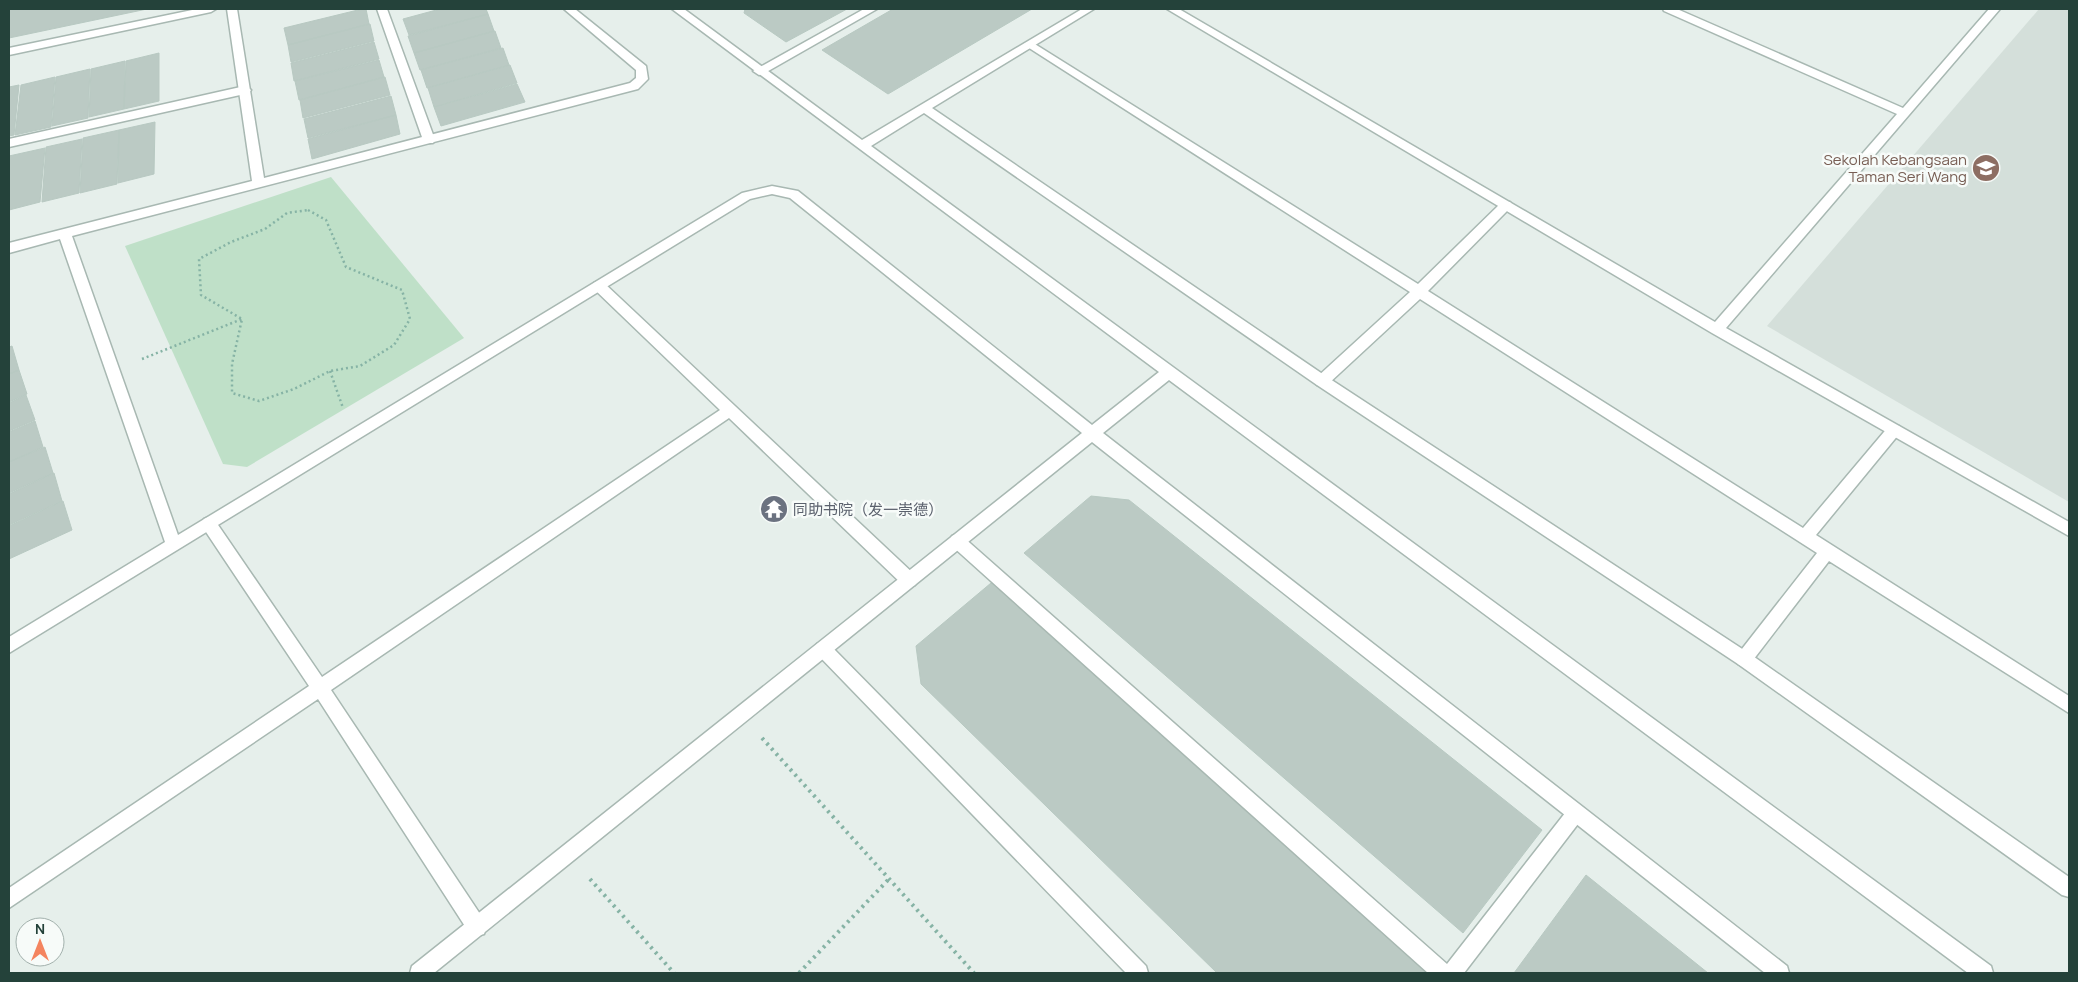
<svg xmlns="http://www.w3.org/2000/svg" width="2078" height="982" font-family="Manrope,'Noto Sans SC',sans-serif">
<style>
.built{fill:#d4dfda}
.green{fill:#bfe0c8}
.building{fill:#bbcac4;stroke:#b8c9c2}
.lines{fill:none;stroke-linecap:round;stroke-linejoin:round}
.lane-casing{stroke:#a8b8b2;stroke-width:3}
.street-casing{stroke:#a8b8b2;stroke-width:3}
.path-far1{stroke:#86b3a5;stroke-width:2.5;stroke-dasharray:2 3;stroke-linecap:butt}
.path{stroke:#86b3a5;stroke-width:4;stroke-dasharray:2.5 4.5;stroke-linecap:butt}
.lane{fill:#fff;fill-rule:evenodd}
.street{fill:#fff;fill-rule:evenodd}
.labels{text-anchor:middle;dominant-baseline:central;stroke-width:5;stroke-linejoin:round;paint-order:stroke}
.education-label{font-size:15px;fill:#785e54;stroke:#f7fbf9;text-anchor:end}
.worship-label{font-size:15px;fill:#5b616d;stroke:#f7fbf9;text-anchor:start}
</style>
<rect width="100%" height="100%" fill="#e6efeb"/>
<path class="built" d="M2039 9H2069V502L1767 326Z"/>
<path class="green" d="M331 177 464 338 247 467 223 464 125 246Z"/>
<path class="building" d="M9 9H147L9 38Z
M362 9H366L369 24 288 45 284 28Z
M440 9H486L488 14 409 35 403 19Z
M745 9H847L786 42 744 13Z
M893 9H1032L888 94 822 50Z
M488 14 494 31 414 53 408 36Z
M370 24 374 41 291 62 288 45Z
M495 31 501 48 420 70 414 53Z
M374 42 379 59 294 81 291 63Z
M503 48 509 65 427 88 421 70Z
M159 53V101L124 109 126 61Z
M379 60 384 77 299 100 295 81Z
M125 61 124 109 89 117 91 69Z
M510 65 517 83 434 107 428 88Z
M90 69 88 118 52 126 56 77Z
M55 77 51 127 15 135 21 85Z
M385 77 390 95 303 118 300 100Z
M517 84 525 102 441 126 434 107Z
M19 85 14 135 9 136V87Z
M391 96 396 115 308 138 304 119Z
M396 115 400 134 312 159 308 139Z
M155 122 154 174 118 183 119 130Z
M119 130 117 184 80 193 83 138Z
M82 139 79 193 42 202 46 147Z
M45 148 40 202 9 210V156Z
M12 346 19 370 9 374V347Z
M19 370 27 394 9 402V374Z
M26 395 35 420 9 431V403Z
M35 421 43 447 9 462V432Z
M45 447 53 473 9 493V462Z
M54 473 62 501 9 525V494Z
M1091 496 1129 500 1542 830 1463 933 1024 553Z
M63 501 72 530 9 559V526Z
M991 583 1427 973H1217L921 684 916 646Z
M1586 875 1708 973H1514Z"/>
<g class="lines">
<defs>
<path id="lane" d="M377 9H387L435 140 433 143H425L423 140Z
M864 9H877L763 74 759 75 753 71Z
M1030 41 1418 284 1502 202H1510L1512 205 1510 208 1428 291 1803 528 1889 426H1899L1901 430 1899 434 1816 535 2069 696V713L1829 561 1750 664 1744 667 1738 664 1736 659 1738 654 1817 553 1420 299 1327 385H1317L1315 381 1317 377 1410 292 1026 46 1024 44Z
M245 86 251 90 249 93 9 147V139Z
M599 281 604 283 915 575 917 580 915 585 909 587 903 585 729 418 331 690 484 920 486 927 484 934 477 936 470 934 318 699 9 908V888L309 686 204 529 201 524 204 519 209 517 214 519 322 677 720 410 594 289 592 286 594 283Z
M957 534 962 536 1447 964 1569 808 1575 805 1581 808 1584 814 1581 820 1464 973H1428L952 546 949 541 952 536Z
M823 642 829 644 1146 966 1148 973H1126L817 654 815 649 817 644Z"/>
<path id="street" d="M197 9H216L211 12 9 55V48Z
M227 9H237L264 178 630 83 636 78V70L564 9H575L646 66 648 79 638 89 72 236 178 535 742 193 772 186 798 191 1092 425 1159 372 672 9H684L862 140 1082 9H1094L932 108 1327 377 1750 654 2069 877V897L2062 895 1738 664 1317 385 924 113 871 146 1991 966 1993 973H1968L1169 380 1103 433 1787 966 1789 973H1765L1092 442 434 973H410L412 966 1082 433 790 198 772 194 750 199 9 653V637L165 542 60 239 9 253V243L252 181Z
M1167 9H1179L1715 322 1897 114 1664 11 1663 9H1677L1903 108 1989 9H2000L1726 328 2069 522V536L1712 333Z"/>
</defs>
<use href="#lane" class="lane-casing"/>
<use href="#street" class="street-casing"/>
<path class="path-far1" d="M308 210 326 220 346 267 402 290 410 319 394 345 360 366 330 371 294 389 259 401 232 393V364L242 319 201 295 199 259 231 242 265 229 287 213Z
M142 359 242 319
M330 371 343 408"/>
<path class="path" d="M762 738 974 973
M590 879 674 973
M799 973 889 879"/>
<use href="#lane" class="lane"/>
<use href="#street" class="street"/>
</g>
<defs>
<symbol id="school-disc" viewBox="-11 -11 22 22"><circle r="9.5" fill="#8d6e63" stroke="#f7fbf9"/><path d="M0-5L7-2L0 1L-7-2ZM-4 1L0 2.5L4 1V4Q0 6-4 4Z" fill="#fff"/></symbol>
<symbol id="temple-disc" viewBox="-11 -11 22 22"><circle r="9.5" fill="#6b7280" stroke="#f7fbf9"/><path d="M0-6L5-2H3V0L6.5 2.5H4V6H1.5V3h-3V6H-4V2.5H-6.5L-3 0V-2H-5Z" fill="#fff"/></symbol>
</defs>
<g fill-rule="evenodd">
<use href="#school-disc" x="1970" y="152" width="32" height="32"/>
<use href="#temple-disc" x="758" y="493" width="32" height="32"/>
</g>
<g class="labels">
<g class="education-label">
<text x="1967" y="159">Sekolah Kebangsaan<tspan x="1967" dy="17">Taman Seri Wang</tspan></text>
</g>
<g class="worship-label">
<text x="793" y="509">同助书院（发一崇德）</text>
</g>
</g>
<rect width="2078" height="982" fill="none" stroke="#24423a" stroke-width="20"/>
<g transform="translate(40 942)"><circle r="24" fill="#f7fbf9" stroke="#a3b1ad"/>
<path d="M0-4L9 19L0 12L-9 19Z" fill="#f4845f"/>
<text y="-8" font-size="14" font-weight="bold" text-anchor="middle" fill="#24423a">N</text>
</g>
</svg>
